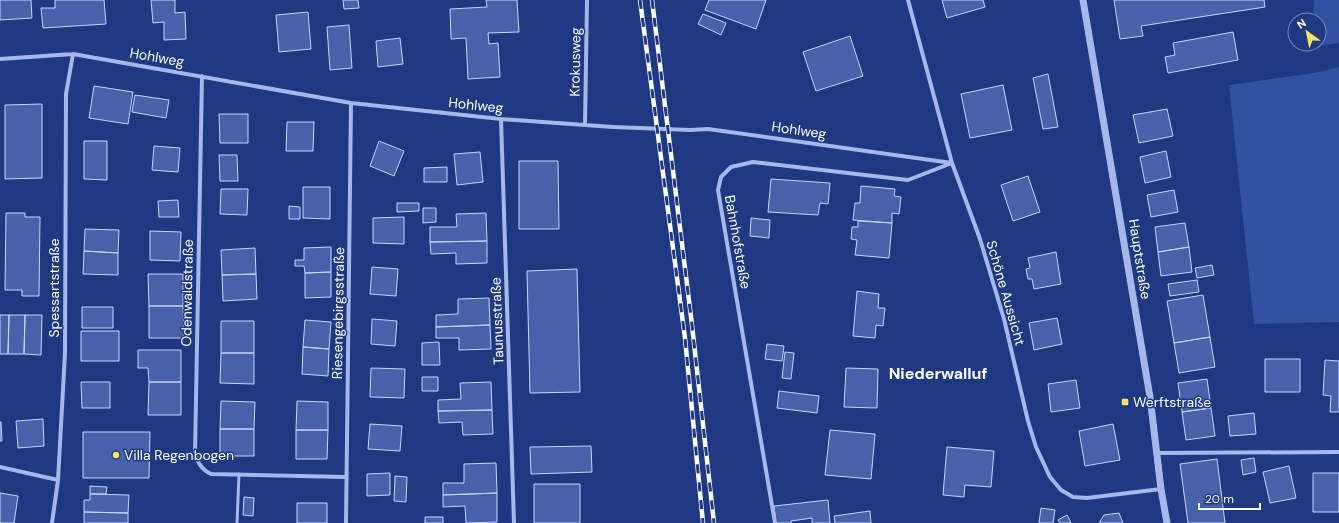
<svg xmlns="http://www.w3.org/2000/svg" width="1339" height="523" font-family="'DM Sans',sans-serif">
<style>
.green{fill:#3251a1}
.building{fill:#4762ab;stroke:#c9d6f7}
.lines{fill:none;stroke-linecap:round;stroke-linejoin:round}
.service{stroke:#a5b8e9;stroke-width:3}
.minor{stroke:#a5b8e9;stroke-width:4}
.tertiary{stroke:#a5b8e9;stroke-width:7}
.rail-casing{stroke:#fff;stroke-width:4.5}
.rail{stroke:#1e3982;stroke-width:3;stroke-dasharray:9;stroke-linecap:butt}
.poi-dot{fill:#f8e664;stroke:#1e3982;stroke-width:1.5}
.labels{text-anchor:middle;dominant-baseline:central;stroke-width:3;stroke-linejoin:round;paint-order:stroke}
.street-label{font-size:14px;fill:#fff;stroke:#1e3982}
.poi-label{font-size:14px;fill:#fff;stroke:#1e3982;text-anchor:start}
.quarter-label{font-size:16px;font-weight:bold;fill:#fff;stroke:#1e3982}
</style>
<rect width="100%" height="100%" fill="#1e3982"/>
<path class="green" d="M1314 0H1339V43L1311 47V44H1319V20H1313Z
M1339 67V322L1254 324 1229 85 1314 73Z"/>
<path class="building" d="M0 0H31L32 18 0 20Z
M55 0H104L106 24 43 28 41 8H55Z
M151 0H175V13L185 12 186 39 164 40V22L153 23Z
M343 0H358L359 8 344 9Z
M486 0H517L519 32 488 33 489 44 498 43 500 77 468 79 466 38 451 39 450 9 487 7Z
M709 0H766L756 29 705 10Z
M942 0H983L985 7 947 18Z
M1114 0H1264L1265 7 1141 26 1143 36 1120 39Z
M308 12 311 49 279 52 276 15Z
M703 14 726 23 721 35 698 24Z
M349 25 352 68 330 70 327 27Z
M1233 32 1238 60 1168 73 1165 57 1175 55 1173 43Z
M850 36 863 76 816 91 803 52Z
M400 38 403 64 378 67 376 41Z
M1048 74 1058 127 1043 129 1033 78Z
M1003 85 1012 130 970 138 961 94Z
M94 86 133 92 128 124 89 118Z
M135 95 169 100 166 118 132 112Z
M42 104V178L5 179V105Z
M1167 109 1173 136 1139 143 1133 115Z
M219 114H248V143H220Z
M287 122H314L313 151H286Z
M84 141H107V180L84 179Z
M379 141 404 151 394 176 370 166Z
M154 146 180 148 178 172 152 170Z
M1166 151 1171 177 1145 183 1140 157Z
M480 152 483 182 457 185 454 154Z
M219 155H237L238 181H220Z
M519 161H558L559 229H519Z
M447 167V182H424V168Z
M1028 176 1040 212 1013 221 1001 185Z
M771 179 830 183 828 204 820 203 818 215 768 212Z
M861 186 895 189 894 196 901 197 899 214 892 213V223L853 220 855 203H860Z
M303 187H330V219L303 218Z
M221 189H248L247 215 220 214Z
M1174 190 1178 212 1151 217 1147 195Z
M178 200 179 217H159L158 201Z
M397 203H419V211L397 212Z
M289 206 300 207V219H289Z
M423 208H436V222L423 223Z
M6 213H25V217H40L39 296H22V290H5Z
M486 213 487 241 430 242V227H457L456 214Z
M404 217V244L373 243V218Z
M751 218 770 220 769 238 750 236Z
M858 221 892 223 889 258 855 255 857 240 851 239 852 227H858Z
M1185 223 1189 247 1158 252 1155 227Z
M85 229 119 230 118 253 84 251Z
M150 231 181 232 180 261 150 260Z
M487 241V263L456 264V253L431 254 430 242Z
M331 247V272L305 273 304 266H295V260H304V248Z
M1189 247 1192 272 1161 276 1158 252Z
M255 248 256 274 222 275 221 250Z
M84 251 118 253V275L83 274Z
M1056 252 1061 284 1034 289 1032 279H1028L1026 269 1030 268 1028 258Z
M1212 265 1214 275 1197 278 1195 268Z
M372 267 398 269 396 296 370 294Z
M577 269 580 392 530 393 527 271Z
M331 272V297L305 298V273Z
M148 274H183V306H149Z
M256 274 257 299 223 301 222 275Z
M1197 280 1199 292 1170 296 1168 284Z
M857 291 879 294 878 308H885L883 326 876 325 875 338 853 336Z
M1203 295 1210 337 1174 343 1167 301Z
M489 298 490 325 436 327V315L458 314V299Z
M149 306H183L184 338H149Z
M82 307H113V328H82Z
M0 315H9L8 354H0Z
M9 315H25L24 354H8Z
M25 315H42L41 355 24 354Z
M1057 318 1062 344 1034 350 1029 323Z
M372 319 397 321 395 346 371 344Z
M305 320 331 322 329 349 303 347Z
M221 321H254V353H221Z
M490 325 491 349 459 350V338H436V327Z
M81 331H119V361H81Z
M1210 337 1215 367 1179 373 1174 343Z
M439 342 440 365H422V343Z
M767 344 784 346 782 361 765 359Z
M303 347 329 349 328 376 302 374Z
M138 350H181V382H149L148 368H138Z
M785 352 794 353 791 379 782 378Z
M221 353H254V384L220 383Z
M1265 359H1300V392H1265Z
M1325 360 1339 361V412H1330L1331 396 1323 395Z
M371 368 405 369 404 398 370 397Z
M846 368 878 369 877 408 844 407Z
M422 377H438V391H422Z
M1207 379 1211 408 1182 412 1178 383Z
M1076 380 1080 408 1051 412 1048 384Z
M81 382H110V408H82Z
M149 382H181V415H148Z
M491 382 492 410 438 411V400L461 399 460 383Z
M779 391 819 396 817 413 777 408Z
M221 401 255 402 254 429H220Z
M297 401 328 402V430H296Z
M1211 408 1215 436 1186 440 1182 412Z
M492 410 493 434 463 435 462 422 439 423 438 411Z
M1254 413 1256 434 1230 436 1228 416Z
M43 419 44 446 18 448 16 421Z
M0 422H1L2 441H0Z
M370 424 402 426 400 451 368 449Z
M1113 424 1120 460 1085 466 1079 431Z
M220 429H254V456H220Z
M296 430H328L327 459H296Z
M830 430 875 434 871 479 825 475Z
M83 432H150L149 478H83Z
M591 446 592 472 531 474 530 447Z
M947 447 994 451 991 487 965 485 964 497 943 495Z
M1254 458 1256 472 1243 475 1241 460Z
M1217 459 1225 523H1188L1180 464Z
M496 463 497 493 443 495V483H464V464Z
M1289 466 1296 498 1270 503 1263 472Z
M390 473V495L367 496V474Z
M1313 473H1339V512H1313Z
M395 476 407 477 406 502 394 501Z
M534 484H580V523H534Z
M90 486 107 487 106 494H90Z
M0 493 18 496 14 523H0Z
M497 493V522L466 523 465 506 443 507V495Z
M90 494 129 495 128 513 84 512V500H90Z
M244 497 254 498 253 516 243 515Z
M828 500 830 523H812V518L791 521V523H776L774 506Z
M297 503H327V523H297Z
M1041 508 1055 510 1053 523H1039Z
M870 511 871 523H835L834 516Z
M84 512 128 513V523H84Z
M1119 513 1123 523H1099L1104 515Z
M1067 515 1071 523H1060L1058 520Z
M425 517H443V523H425Z"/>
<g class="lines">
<path class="service" d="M237 523 239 474"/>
<path class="minor" d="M908 0 952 163 980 239 1004 319 1028 421 1036 447 1050 477 1061 490 1073 497 1087 498 1161 489
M0 59 73 54 351 103 501 119 613 127 690 130 708 129 952 163
M202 76 195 453C198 463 201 469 211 474L346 477
M501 119 514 523
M585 125 587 0
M1158 453 1339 452
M0 467 58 480
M52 523 58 480 65 353 66 94 73 54
M346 523 351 103
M775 523 718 190 721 177 731 167 753 162 908 180 952 163"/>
<path class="tertiary" d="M1083 0 1150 397 1161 489 1167 523"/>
<defs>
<path id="rail" d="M640 0 685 338 703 523
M652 0 692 325 714 523"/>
</defs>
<use href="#rail" class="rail-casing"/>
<use href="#rail" class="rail"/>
</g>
<g class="poi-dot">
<rect x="1121" y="398" width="8" height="8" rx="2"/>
<circle cx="116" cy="455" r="4"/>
</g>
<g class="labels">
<g class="street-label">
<text transform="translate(157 57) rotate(10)">Hohlweg</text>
<text transform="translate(575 62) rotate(-89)">Krokusweg</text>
<text transform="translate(476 105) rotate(6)">Hohlweg</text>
<text transform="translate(799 130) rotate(8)">Hohlweg</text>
<text transform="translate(738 242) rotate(80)">Bahnhofstraße</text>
<text transform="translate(1140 259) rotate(81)">Hauptstraße</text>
<text transform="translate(54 288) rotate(-90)">Spessartstraße</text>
<text transform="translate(187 293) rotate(-89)">Odenwaldstraße</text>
<text transform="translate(1006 293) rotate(74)">Schöne Aussicht</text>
<text transform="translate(338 313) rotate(-89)">Riesengebirgsstraße</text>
<text transform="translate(497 321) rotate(-92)">Taunusstraße</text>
</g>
<g class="poi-label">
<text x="1133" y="402">Werftstraße</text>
<text x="124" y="455">Villa Regenbogen</text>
</g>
<g class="quarter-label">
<text x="938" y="373">Niederwalluf</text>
</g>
</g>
<g transform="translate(1307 32) rotate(327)"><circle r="19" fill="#1e3982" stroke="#7888b4"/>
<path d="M0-3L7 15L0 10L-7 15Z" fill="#f8e664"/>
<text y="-6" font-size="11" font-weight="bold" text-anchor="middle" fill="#ffffff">N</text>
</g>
<path d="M1199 503v6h61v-6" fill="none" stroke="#ffffff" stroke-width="2"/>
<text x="1205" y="503" font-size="12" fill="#ffffff" stroke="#1e3982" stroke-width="3" paint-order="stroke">20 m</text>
</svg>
